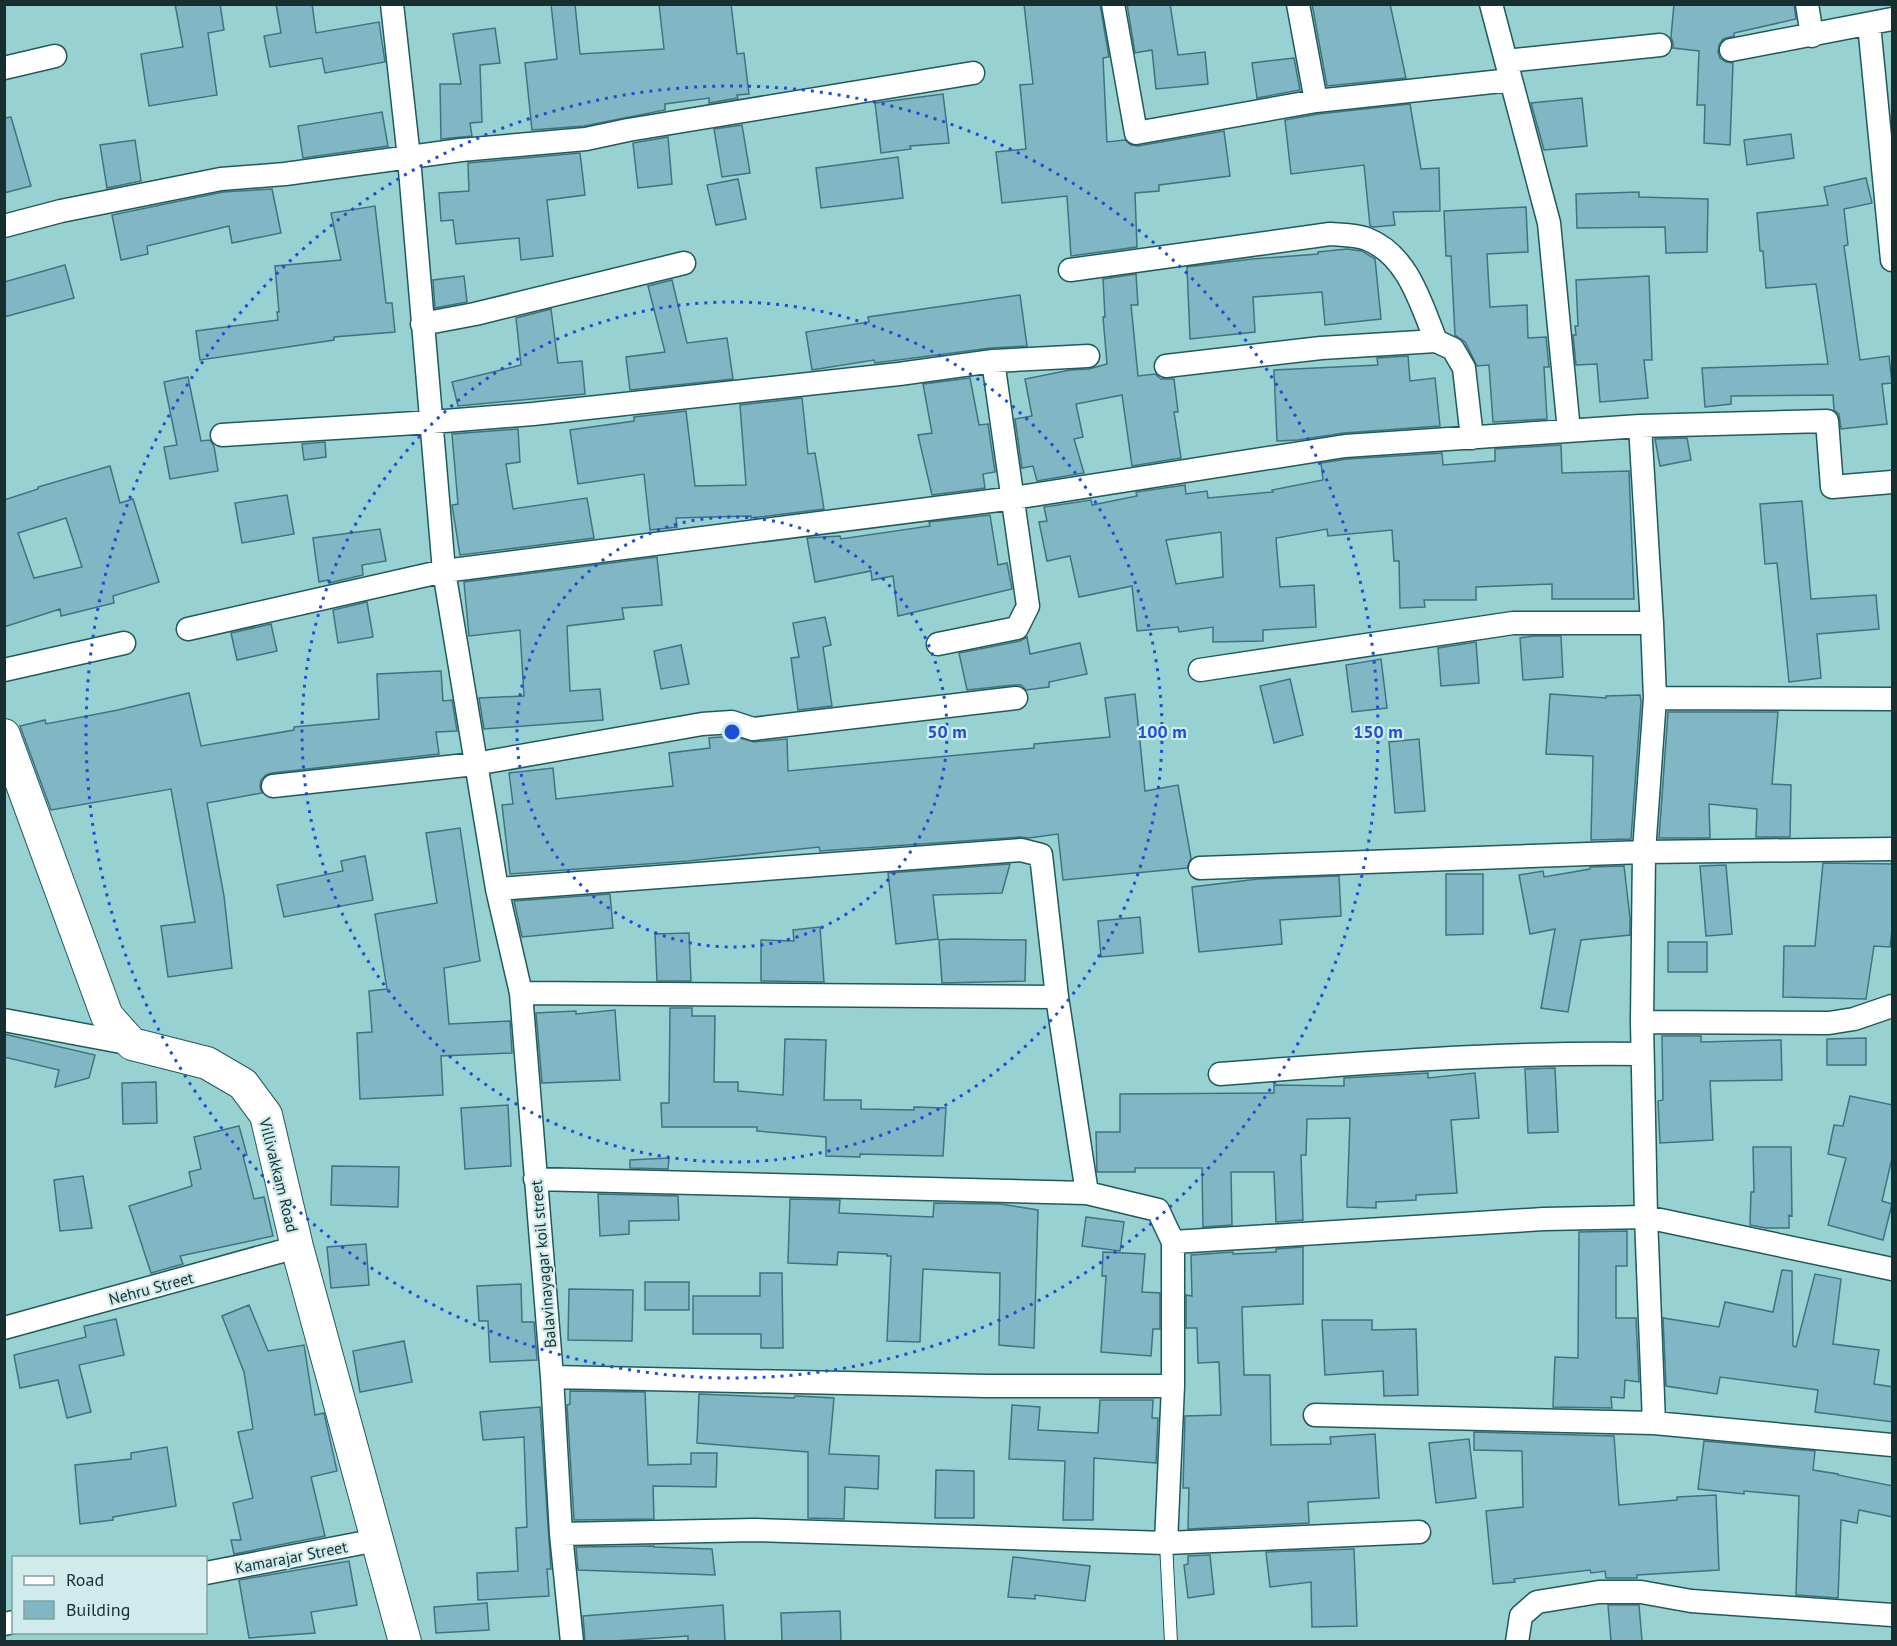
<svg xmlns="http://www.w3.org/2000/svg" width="1897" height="1646" font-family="'PT Sans',sans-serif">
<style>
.building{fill:#81b7c5;stroke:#3f7381;stroke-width:1.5;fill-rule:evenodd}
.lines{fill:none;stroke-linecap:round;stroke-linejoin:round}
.lane-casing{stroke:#205a5b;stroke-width:14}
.street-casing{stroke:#205a5b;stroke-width:25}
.secondary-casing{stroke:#205a5b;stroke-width:34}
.lane{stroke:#fff;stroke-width:12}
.street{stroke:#fff;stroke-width:22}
.secondary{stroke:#fff;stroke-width:32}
.ring{fill:none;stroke:#1d4ed8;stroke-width:3;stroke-dasharray:3 6}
.labels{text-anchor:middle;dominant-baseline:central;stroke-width:4.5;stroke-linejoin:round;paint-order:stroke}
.street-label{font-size:16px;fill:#172f30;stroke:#cfebec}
.centre{fill:#1d4ed8;stroke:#cfebec;stroke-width:3}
.ring-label{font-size:18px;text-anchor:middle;font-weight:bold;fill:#1d4ed8;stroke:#cfebec;stroke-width:4.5;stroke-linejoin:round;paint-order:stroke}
</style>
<rect width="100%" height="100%" fill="#97d1d1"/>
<path class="building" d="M175 4H220L224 30 208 33 217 95 149 106 141 54 183 47Z
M276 4H312L316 33 379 22 385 62 325 73 322 58 270 67 264 36 281 33Z
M551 4H575L580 54 664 49 659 4H731L737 54 744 53 749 94 737 95 738 98 709 103V98L665 104V110L584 126 532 130 525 63 557 59Z
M1024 4H1100L1109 57 1103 58 1107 142 1125 140 1131 145 1138 146 1224 131 1230 176 1159 185V191L1135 193 1137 247 1071 256 1067 196 1002 203 996 152 1026 149 1020 85 1033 84Z
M1127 4H1170L1178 55 1205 52 1208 84 1156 89 1152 50 1135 53Z
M1312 4H1390L1406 78 1327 86Z
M1674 4H1794L1796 19 1734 33V36L1723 39 1719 45 1718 52 1720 58 1726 62 1733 63 1730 145 1704 143 1705 105H1697L1699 51 1673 48V43L1671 37Z
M495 28 500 63 480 65 482 122 470 123 472 136 441 139 440 84H461L453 34Z
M1294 58 1300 90 1257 98 1252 63Z
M943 94 949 143 910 146 911 149 881 153 875 103Z
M1582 98 1587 146 1544 150 1531 103Z
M1410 104 1421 169 1439 168 1440 211 1393 212 1395 225 1374 227 1370 226 1364 165 1291 174 1285 120 1318 114Z
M382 112 388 146 303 158 298 126Z
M11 117 31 186 4 193V118Z
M742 125 750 173 722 177 714 129Z
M1791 134 1794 158 1747 165 1744 140Z
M668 137 672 184 638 188 633 143Z
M135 140 141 181 107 188 100 145Z
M580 153 585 195 547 200 553 256 521 260 519 238 456 244 453 220 441 221 439 193 469 191 468 163Z
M898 157 903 198 821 208 816 168Z
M1866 178 1872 203 1844 209 1848 245 1844 246 1860 360 1889 356 1892 383 1882 384 1887 424 1841 429 1839 414 1834 410 1833 395 1731 396V404L1705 407 1702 368 1828 364 1816 284 1766 288 1763 251H1760L1757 213 1828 205 1824 187Z
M738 179 746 219 716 225 707 185Z
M272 189 281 233 232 243 229 226 147 246 148 254 121 260 112 215 223 192Z
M1639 192V197L1708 199 1707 252 1666 253 1665 227 1577 228 1576 194Z
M375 206 386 303H392L395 332 334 337V340L200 360 196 331 278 320 277 312H279L275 266 341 260 331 213Z
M1526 207 1528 252 1487 254 1490 307 1527 305 1528 338 1546 337 1549 367H1544L1547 419 1493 422 1489 365 1477 366 1465 342 1455 335 1451 256H1446L1444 211Z
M1347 249 1362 251 1375 259 1381 319 1325 325 1322 292 1253 297 1255 332 1190 339 1187 267 1252 259 1318 254V252Z
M65 265 74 298 4 317V282Z
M1136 274 1138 305H1131L1138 376 1155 374 1161 379H1174L1178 412H1174L1181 458 1132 466 1122 395 1076 404 1083 437 1074 439 1084 473 1037 481 1033 466 1022 468 1015 419 1032 416 1025 379 1070 370 1089 369 1107 364 1103 317H1105L1103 279Z
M464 276 467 302 435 308 433 280Z
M1649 276 1652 360H1644L1648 398 1600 402 1597 364 1576 365 1573 335H1576L1575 326H1578L1576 280Z
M672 280 687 343 727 338 733 379 630 390 626 357 665 352 648 286Z
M1020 295 1027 346 991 348 875 363 874 360 812 370 806 332 869 322 868 317Z
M551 309 558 363 582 361 585 394 458 406 452 382 521 365 516 318Z
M1408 356 1410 381 1435 378 1440 426 1344 433 1298 440 1277 441 1274 370 1378 365 1377 358Z
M188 377 201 441 210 440 214 446 218 471 170 479 164 447 177 445 164 382Z
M970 378 979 425 988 424 995 472 983 474 985 488 932 495 918 435 932 433 923 384Z
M802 398 808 454 815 453 824 509 751 518V516L676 518 677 527 650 530 644 474 578 484 570 430 634 421V417L686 411 695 486 746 485 740 405Z
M518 429 520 462 506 464 513 509 587 498 594 538 460 555 452 505 458 504 452 434Z
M1687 438 1691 460 1660 466 1655 439Z
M325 442 326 457 304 460 302 444Z
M1561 445 1562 473 1629 471 1634 599H1552V584L1476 587V600H1424L1425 607 1400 608 1399 561H1394L1392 530 1328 536 1327 529 1276 538 1280 587 1314 585 1316 627 1263 630V641L1213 642V627L1179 632 1178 627 1137 631 1132 586 1079 597 1070 556 1047 561 1039 522 1047 521 1044 507 1091 500 1092 505 1137 496 1136 492 1185 485 1186 494 1207 491 1208 498 1273 492 1272 490 1323 480 1321 463 1347 459 1442 453 1443 465 1495 461V449ZM1221 532 1223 577 1176 584 1166 540Z
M110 466 120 503 133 499 159 582 113 596 114 603 61 616 60 609 4 627V500L38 489V487ZM66 518 82 567 34 578 18 533Z
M287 495 294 534 242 543 235 503Z
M1802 501 1811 599 1876 595 1879 629 1817 634 1821 678 1789 682 1777 563 1765 564 1760 504Z
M990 515 998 565 1007 563 1012 589 898 616 893 576 872 580 871 571 815 582 807 538 840 536 841 539 930 526 929 522Z
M380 529 386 561 362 565 363 575 329 583 328 580 319 582 313 538Z
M657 557 662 605 622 608 624 619 567 626 570 691 600 689 603 720 484 729 479 698 524 696 520 630 469 636 464 582Z
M367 602 373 637 338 643 333 610Z
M825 617 831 645 823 647 832 706 798 710 791 658 799 657 793 623Z
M271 624 277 651 237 660 231 633Z
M1533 636H1561L1563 677 1523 680 1520 638Z
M1027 637 1030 654 1080 643 1087 674 1049 682V687L1026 690 1021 685H1014L967 690 959 653 1020 641Z
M1476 642 1479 683 1441 686 1438 648Z
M681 645 689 684 661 689 654 651Z
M1381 659 1387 708 1352 712 1346 665Z
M441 671 443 701 452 700 457 731 436 732 439 754 272 773 266 775 261 780 260 787 262 793 207 803 224 896 232 968 168 977 161 926 195 922 171 789 51 810 20 726 45 720 46 724 118 710 189 693 201 746 294 730V727L379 719 377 674Z
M1290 679 1303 735 1274 743 1260 686Z
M1135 694 1145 791 1178 785 1191 858 1187 868 1063 880 1058 834 1029 838 1020 837 820 851 819 847 688 861 510 874 502 805 513 804 509 773 553 768 556 799 673 786 669 753 710 748 709 738 733 736 754 742 787 739 788 771 1034 748V744L1110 737 1105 698Z
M1550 694 1606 698V696L1640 695 1641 702 1631 839 1591 840 1593 756 1546 754Z
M1668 712H1778L1772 784 1791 785 1790 837H1756L1757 809 1709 804 1710 838H1659Z
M1419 739 1425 811 1395 813 1389 742Z
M460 828 480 961 444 968 449 1024 510 1021 512 1053 441 1056 443 1095 360 1099 357 1033 372 1032 369 991 387 989 375 914 437 903 426 833Z
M365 856 373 900 284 917 277 885 343 871 341 861Z
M1823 863 1893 864V922L1890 947 1874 946 1866 999 1783 997 1784 946H1815Z
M1010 864 1002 893 933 895 938 939 896 944 888 873Z
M1726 865 1732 934 1706 936 1700 866Z
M1624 866 1630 918V935L1581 940 1568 1012 1541 1008 1555 929 1530 934 1519 875 1543 871 1544 877 1590 869V867Z
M1446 874H1483V934L1446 935Z
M1339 876 1341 916 1280 920 1282 944 1199 952 1192 887 1258 879Z
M610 894 613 928 522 937 514 901Z
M1140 917 1143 953 1101 957 1098 921Z
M820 927 824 982 761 981V940L794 941 793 930Z
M689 933 691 981H657L655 934Z
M953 939 1026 940 1025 981 942 983 939 940Z
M1668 942H1707V972H1668Z
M670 1008H692V1016H715L714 1082H738V1091L783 1095 785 1039 826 1040 824 1100H861V1109L914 1110V1107L946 1108 943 1156 860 1154V1157L826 1156V1137L757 1131V1127H662L661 1103H669Z
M615 1010 620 1080 542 1083 536 1013 576 1011V1014Z
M4 1034 95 1055 89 1078 55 1087 59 1070 4 1057Z
M1662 1036H1701V1042L1781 1040 1782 1080 1710 1081 1713 1140 1660 1143 1658 1101 1663 1100Z
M1866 1038V1065H1827V1039Z
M1555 1068 1558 1132 1528 1133 1525 1069Z
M1428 1073V1078L1475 1073 1479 1118 1451 1120 1457 1193 1416 1195V1200L1376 1202V1208L1347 1207 1350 1118 1307 1119 1306 1155H1301L1303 1220 1276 1222 1274 1172H1231L1232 1225 1203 1227 1202 1168H1135V1172H1097L1096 1132H1120V1094L1274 1093V1085L1344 1086V1078Z
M156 1082 157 1123 123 1124 122 1083Z
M1850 1096 1893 1105V1154L1882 1201 1892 1204 1883 1240 1828 1225 1846 1158 1828 1154 1834 1125 1843 1126Z
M508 1105 511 1166 465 1169 461 1108Z
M239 1126 247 1155 243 1156 254 1199 264 1197 273 1236 180 1256 183 1264 151 1273 129 1206 192 1186 189 1172 201 1169 194 1137Z
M1753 1147H1791L1792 1216 1789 1215V1228H1766L1750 1225 1751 1192H1754Z
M669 1158 668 1169 630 1168V1160Z
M332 1166 399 1167 398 1207 331 1205Z
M83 1176 92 1228 60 1231 54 1180Z
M598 1194 678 1196 679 1220 629 1221V1234L600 1236Z
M790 1199 840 1200 839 1213 933 1217 934 1203 1000 1204 1038 1210 1034 1348 999 1345 1000 1273 923 1269 920 1342 887 1341 891 1256H887V1254L838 1252 837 1265 788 1263Z
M1086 1217 1124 1222 1120 1251 1082 1246Z
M1627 1231V1266H1616V1318H1636L1639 1382 1625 1380 1624 1398 1611 1397 1612 1408 1553 1407 1555 1357 1578 1358 1579 1232Z
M366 1244 369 1285 331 1288 327 1247Z
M1303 1247V1304L1242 1307 1244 1375H1270L1271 1445 1331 1444 1330 1437 1375 1434 1379 1498 1308 1502 1309 1523 1188 1529 1189 1488H1183L1185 1416 1221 1415 1219 1362 1198 1363 1197 1328H1186V1295L1192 1296 1191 1255 1233 1252V1254L1276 1252V1249Z
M1103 1252 1145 1254 1142 1292 1160 1293V1329H1153L1151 1356 1101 1352 1106 1276H1102Z
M1782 1270 1792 1271 1793 1346 1796 1347 1815 1274 1841 1279 1833 1344 1879 1350 1874 1384 1893 1387V1422L1815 1412 1818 1390 1720 1377 1717 1394 1666 1386 1663 1318 1719 1327 1725 1302 1773 1312Z
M760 1273H782L783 1348H761V1334H693V1296H760Z
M645 1282H689V1310H645Z
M521 1284 522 1322H534L537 1360 490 1362 488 1321H479L477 1286Z
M569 1289 633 1290 632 1341 568 1340Z
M249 1305 268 1351 304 1345 315 1415 324 1413 337 1471 311 1477 325 1536 234 1554 231 1540H241L233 1503 253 1498 238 1432 253 1429 244 1372 222 1316Z
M116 1319 124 1355 79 1365 91 1412 67 1418 58 1380 20 1388 14 1355 86 1337 84 1326Z
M1322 1320H1372V1330L1416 1329 1418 1395 1384 1396 1383 1371 1325 1375Z
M404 1341 412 1382 360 1392 353 1351Z
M570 1391 645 1392 648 1465 691 1464V1453H717L716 1487 653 1486 654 1519 574 1520 567 1405 570 1404Z
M699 1394 794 1398 795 1396H797L834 1398 829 1454 879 1456 878 1489 845 1487 844 1519 808 1518V1452L697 1443Z
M1100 1400H1153L1152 1418H1158L1156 1463 1094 1458 1093 1520H1063L1065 1461 1009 1459 1012 1405 1040 1407 1038 1430 1098 1433Z
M540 1407 551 1569H547L549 1596 478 1600 477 1573 518 1571 516 1528 527 1527 524 1437 483 1440 480 1412Z
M1474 1432 1614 1436 1619 1505 1677 1500V1497L1716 1495 1719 1570 1637 1575V1578H1606L1605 1571 1591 1573 1590 1570 1514 1579 1515 1582 1493 1584 1486 1511 1523 1507 1522 1451 1474 1450Z
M1469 1439 1476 1498 1436 1503 1429 1443Z
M1704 1441 1815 1451 1813 1470 1838 1474V1475L1893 1486V1517L1859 1510 1857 1523 1841 1520 1838 1598 1796 1595 1799 1496 1744 1491V1494L1698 1489Z
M167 1447 176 1506 113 1517V1520L80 1524 75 1465 131 1459V1453Z
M936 1470 974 1471V1518H935Z
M654 1546V1547L712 1549 715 1575 578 1570 576 1547Z
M1354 1549 1357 1626 1312 1627 1311 1582 1270 1587 1266 1552Z
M1210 1555 1214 1594 1188 1598 1184 1565 1188 1564V1556Z
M1013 1557 1090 1566 1085 1601 1035 1595V1599L1008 1597Z
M349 1561 357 1605 311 1612 315 1633 249 1638 239 1580Z
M487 1603 489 1630 436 1633 434 1607Z
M723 1605 725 1641H688V1636L613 1641H585L583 1616Z
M1608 1605H1639L1642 1641H1611Z
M840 1611 841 1641H782L781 1613Z"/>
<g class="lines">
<defs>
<path id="lane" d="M1166 1543 1171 1642"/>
<path id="street" d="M392 4 409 158 444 571 497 889 521 993 552 1377 561 1534 572 1642
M1113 4 1136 133 1316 101 1511 80 1549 223 1569 431
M1298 4 1316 101
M1491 4 1510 76
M1807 4 1812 36
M1869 24 1892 260
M1731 50 1892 19
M1506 61 1660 45
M4 68 55 56
M4 226 61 211 221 179 285 174 461 150 586 139 628 130 973 73
M1070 270 1330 234C1342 235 1357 235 1367 239 1408 255 1421 304 1436 341
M422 324 475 314 684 263
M1166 366 1321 348 1436 341 1453 349 1464 368 1472 438
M1640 426 1652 623 1655 698 1644 852 1642 1022 1646 1217 1654 1423
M222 435 432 422 533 414 899 374 993 361 1088 356
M188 629 444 571 1014 498 1345 446 1640 426 1827 421 1832 487 1892 482
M938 644 1017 628 1028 606 993 361
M4 670 124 643
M1200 670 1513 623H1652
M1655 698 1892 699
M273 786 475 764 702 724 732 722 753 729 1016 698
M1200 868 1644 852 1892 849
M497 889 1021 850 1041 855 1057 997 521 993
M1057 997 1087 1193
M4 1020 132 1044
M1642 1022 1829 1023 1854 1019 1892 1006
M1220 1074C1360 1063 1501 1052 1642 1054
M535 1179 1087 1193 1158 1210 1173 1242 1544 1219 1646 1217 1892 1269
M4 1328 297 1247
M552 1377 987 1386H1173
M1315 1415 1654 1423 1892 1445
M561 1534 755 1530 1166 1543 1419 1532
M1166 1543 1173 1386V1242
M206 1573 377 1540
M4 1624 14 1622
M1517 1642 1521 1616 1537 1602 1599 1592H1641L1691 1601 1892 1615"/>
<path id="secondary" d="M4 735 107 1016 132 1044 207 1063 243 1084 266 1115 297 1247 405 1642"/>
</defs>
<use href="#lane" class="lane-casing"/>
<use href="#street" class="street-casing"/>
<use href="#secondary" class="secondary-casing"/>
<use href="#lane" class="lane"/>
<use href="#street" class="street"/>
<use href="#secondary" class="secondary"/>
</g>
<g class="ring">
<circle cx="732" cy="732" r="215"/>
<circle cx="732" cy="732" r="430"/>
<circle cx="732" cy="732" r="646"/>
</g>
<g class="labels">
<g class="street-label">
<text transform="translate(279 1175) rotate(76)">Villivakkam Road</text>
<text transform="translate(543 1264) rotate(-95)">Balavinayagar koil street</text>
<text transform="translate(151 1288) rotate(-15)">Nehru Street</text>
<text transform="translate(291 1557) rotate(-11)">Kamarajar Street</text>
</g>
</g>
<circle cx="732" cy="732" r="9" class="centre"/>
<g class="ring-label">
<text x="947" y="738">50 m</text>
<text x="1162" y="738">100 m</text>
<text x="1378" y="738">150 m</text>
</g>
<rect width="1897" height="1646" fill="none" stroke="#172f30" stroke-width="12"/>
<rect x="12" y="1556" width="195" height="78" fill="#cfebec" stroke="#85a0a1" stroke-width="1.5"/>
<rect x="24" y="1576" width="30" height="9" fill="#ffffff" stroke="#85a0a1" stroke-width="1.5"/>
<text x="66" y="1586" font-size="18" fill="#172f30">Road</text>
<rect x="24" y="1601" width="30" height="18" fill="#81b7c5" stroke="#85a0a1" stroke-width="1.5"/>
<text x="66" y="1616" font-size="18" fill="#172f30">Building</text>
</svg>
